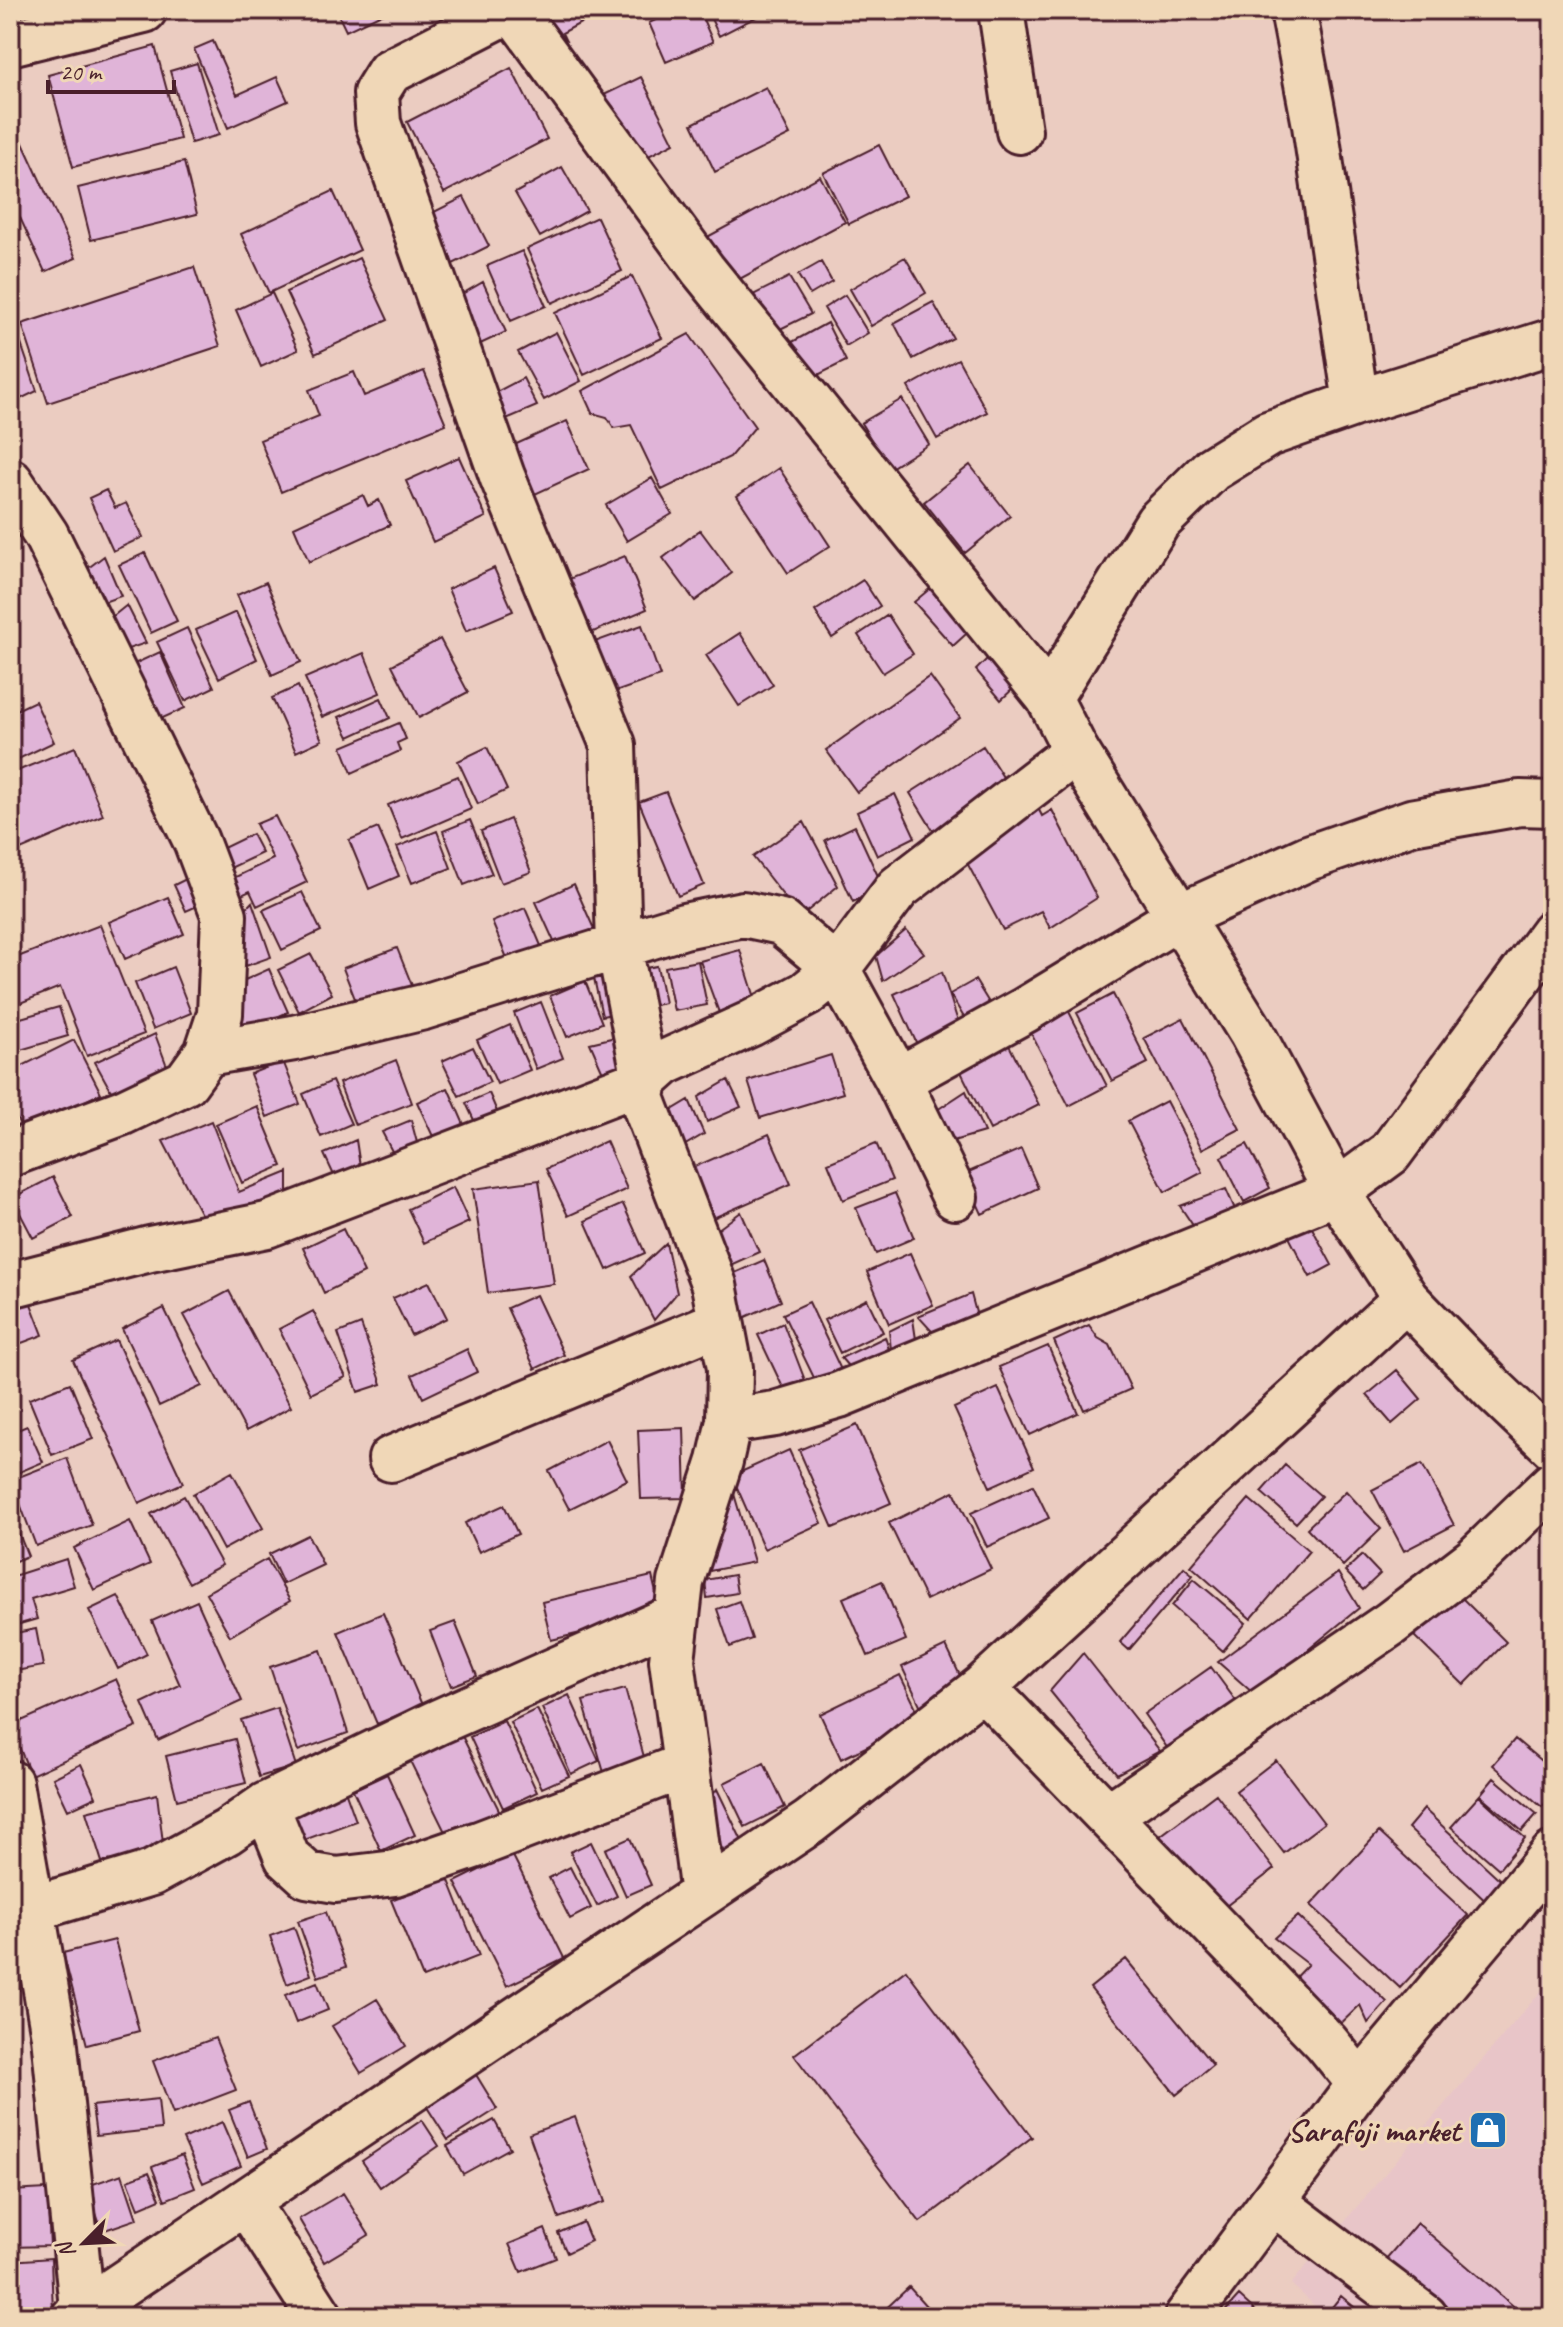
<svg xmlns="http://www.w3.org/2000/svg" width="1563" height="2327" font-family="Caveat,sans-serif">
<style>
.built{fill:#e8c5c8}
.building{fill:#e0b4d8;stroke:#4a1f2b;stroke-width:2}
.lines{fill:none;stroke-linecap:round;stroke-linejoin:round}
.street-casing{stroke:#4a1f2b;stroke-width:50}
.secondary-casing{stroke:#4a1f2b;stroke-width:50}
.street{stroke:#f0d7b7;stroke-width:44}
.secondary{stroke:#f0d7b7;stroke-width:44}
.labels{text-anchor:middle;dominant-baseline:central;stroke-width:6;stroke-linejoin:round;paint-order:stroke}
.poi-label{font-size:32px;font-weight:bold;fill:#4a1f2b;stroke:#f0d7b7;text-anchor:end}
</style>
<rect width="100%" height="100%" fill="#ebccc1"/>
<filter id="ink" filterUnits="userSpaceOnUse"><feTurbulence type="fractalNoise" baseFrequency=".0125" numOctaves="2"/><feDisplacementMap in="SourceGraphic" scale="16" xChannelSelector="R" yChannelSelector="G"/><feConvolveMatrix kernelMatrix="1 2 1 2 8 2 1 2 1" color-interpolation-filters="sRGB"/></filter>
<g filter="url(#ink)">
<path class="built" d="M1553 1977V2317H1327L1291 2284Z"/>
<path class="building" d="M336 10H390L346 31Z
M555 10H586L590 18 562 33 571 52 561 54 539 20Z
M677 10H699L713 42 666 62 649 23Z
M707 10H760L762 14 719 36Z
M213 41 237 95 277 77 288 101 228 128 194 49Z
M155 46 180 139 73 167 48 75Z
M197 63 219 135 191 143 170 71Z
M511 68 547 139 444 193 407 122Z
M641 77 674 143 637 162 604 95Z
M766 87 790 135 715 172 692 124Z
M10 115 76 258 45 272 10 196Z
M879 145 905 196 849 224 823 173Z
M184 162 197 214 91 240 78 188Z
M562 167 587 211 540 237 515 193Z
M820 176 845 222 725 287 700 241Z
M333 191 360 250 269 293 241 234Z
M464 197 489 246 439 271 414 222Z
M597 217 622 271 552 303 527 249Z
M522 251 546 306 511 321 487 266Z
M905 257 926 293 871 326 850 289Z
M359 258 388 320 315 354 286 292Z
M821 262 832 282 810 295 798 275Z
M194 267 220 346 48 403 22 324Z
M632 276 662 338 584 375 555 313Z
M789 277 811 314 776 331 745 299Z
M483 282 506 332 463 352 450 301Z
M272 293 298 350 261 367 236 310Z
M845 295 868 333 846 346 824 308Z
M933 302 953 338 913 359 894 323Z
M14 323 37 391 10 404V325Z
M827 323 846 361 806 381 785 346Z
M556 332 581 381 544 400 518 352Z
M689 334 755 427 730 457 662 490 631 425 614 428 607 417 592 413 582 391Z
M958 359 987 412 937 439 908 387Z
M424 371 446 424 281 492 260 440 319 416 309 390 354 372 364 396Z
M523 378 537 406 492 425 485 398Z
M902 399 929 444 889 469 861 423Z
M567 421 589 469 535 494 512 446Z
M459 457 486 517 433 542 406 481Z
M970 465 1010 516 965 553 924 502Z
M779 468 830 546 788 573 737 496Z
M652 478 672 514 627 541 606 505Z
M106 490 115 508 126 503 143 537 113 551 89 498Z
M363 495 368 506 379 500 390 525 309 562 294 527Z
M10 518 19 537 10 542Z
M700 530 732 573 695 601 663 558Z
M145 553 177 621 151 633 119 565Z
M104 556 121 596 95 605 79 575Z
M625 556 647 609 591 633 569 579Z
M494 568 513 611 466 631 448 589Z
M863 580 880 606 832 638 815 611Z
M939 581 977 624 953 646 914 602Z
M266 582 301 662 272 675 237 595Z
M127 605 146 643 113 654 102 625Z
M236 612 257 659 219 678 196 630Z
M888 615 913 654 883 673 858 635Z
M642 625 660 676 607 695 589 644Z
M187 628 214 687 185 701 157 642Z
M740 633 773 685 739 706 706 655Z
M440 639 468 692 419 718 392 665Z
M160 652 185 708 145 726 121 670Z
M364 653 380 693 322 717 305 678Z
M990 656 1016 686 1001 700 976 670Z
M930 676 960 718 857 792 826 750Z
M298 686 322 740 296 752 272 698Z
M381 698 390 718 349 737 339 717Z
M35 701 54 742 10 763V713Z
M399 723 406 739 397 743 400 751 352 773 342 747Z
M983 746 1008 785 934 832 910 793Z
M75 747 103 815 11 854 10 774Z
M487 747 507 790 478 804 458 761Z
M458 776 471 809 402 839 388 805Z
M666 792 704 885 678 896 639 802Z
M895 794 915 837 877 856 857 812Z
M1032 796 1042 816 1052 810 1097 898 1050 928 1041 911 1003 930 966 861Z
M275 816 307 882 257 906 250 891 231 900 223 883 273 859 256 824Z
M510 819 531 872 501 883 481 831Z
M470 820 492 874 464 885 443 831Z
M804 822 838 886 800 917 753 857Z
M855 826 883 887 853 902 825 840Z
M378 828 399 876 369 889 349 840Z
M437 831 451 868 412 883 397 847Z
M252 834 262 853 222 872 213 853Z
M198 873 211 900 186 911 174 885Z
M574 884 594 929 556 946 536 902Z
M302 892 321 931 282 950 263 910Z
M168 897 184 934 125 959 109 922Z
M252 902 271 957 226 973 232 923Z
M525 908 542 948 509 963 492 922Z
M100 925 144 1034 87 1056 60 987 10 1007V960Z
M906 930 924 953 883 981 876 956Z
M397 948 413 988 359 1009 343 968Z
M740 950 756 1001 721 1018 700 961Z
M311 954 332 994 299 1012 278 970Z
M698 961 707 1005 674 1011 665 967Z
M657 966 665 1003 602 1016 594 978Z
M173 967 191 1013 153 1029 135 983Z
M269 969 288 1012 244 1032 225 989Z
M942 972 959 1025 921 1053 894 994Z
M975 980 991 1006 966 1021 950 994Z
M585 981 602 1023 567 1037 550 996Z
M1113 994 1148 1063 1112 1081 1077 1013Z
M1063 1000 1107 1086 1069 1106 1024 1020Z
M541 1002 563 1058 536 1069 514 1013Z
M59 1007 68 1036 10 1053V1021Z
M1183 1018 1240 1129 1202 1149 1144 1038Z
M510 1025 530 1070 497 1084 477 1040Z
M155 1034 171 1077 117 1102 95 1062Z
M624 1035 634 1063 609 1086 590 1043Z
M74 1040 101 1093 24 1132 10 1106V1072Z
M1009 1045 1039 1105 990 1130 960 1070Z
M473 1047 490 1082 459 1096 442 1061Z
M831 1055 843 1093 760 1118 748 1081Z
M396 1060 412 1103 355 1125 339 1083Z
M283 1061 300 1104 267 1117 250 1074Z
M728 1080 741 1107 707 1122 699 1097Z
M332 1081 351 1124 321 1137 303 1094Z
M448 1088 466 1129 436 1143 417 1102Z
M966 1091 984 1132 953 1141 937 1110Z
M489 1093 501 1121 479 1131 466 1103Z
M689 1100 704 1134 675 1151 664 1115Z
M1166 1101 1203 1172 1165 1192 1128 1121Z
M257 1106 282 1166 242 1183 216 1124Z
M411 1120 420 1154 398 1163 382 1132Z
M211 1121 239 1192 288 1172V1200L204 1220 163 1141Z
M769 1134 791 1184 704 1222 683 1172Z
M356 1140 361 1173 338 1184 324 1154Z
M606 1141 627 1189 568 1216 546 1169Z
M876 1143 892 1180 843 1200 828 1163Z
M1247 1144 1270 1188 1244 1202 1221 1157Z
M1021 1149 1038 1188 982 1214 964 1174Z
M53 1177 73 1217 33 1238 12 1198Z
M539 1180 554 1284 488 1293 473 1189Z
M453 1187 469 1222 424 1243 408 1209Z
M1226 1189 1238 1216 1196 1230 1180 1206Z
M895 1193 914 1238 876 1254 856 1208Z
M623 1204 645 1253 607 1270 585 1221Z
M741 1212 759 1252 726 1267 709 1236Z
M1311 1226 1332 1265 1310 1277 1289 1237Z
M343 1229 364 1273 324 1293 303 1248Z
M666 1243 677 1293 654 1320 631 1276Z
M910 1253 933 1305 889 1324 867 1272Z
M764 1260 781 1301 739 1320 721 1279Z
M429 1282 447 1318 411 1335 393 1298Z
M26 1291 43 1335 11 1347 10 1297Z
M229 1291 291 1407 246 1431 184 1315Z
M971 1294 978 1320 939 1339 918 1316Z
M536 1295 564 1355 535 1369 507 1308Z
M867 1299 883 1332 840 1353 824 1320Z
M809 1302 843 1374 818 1386 783 1314Z
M164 1308 202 1386 159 1406 122 1329Z
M313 1311 346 1377 311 1394 279 1329Z
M913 1319 917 1346 892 1359 889 1331Z
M783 1323 806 1383 786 1394 758 1335Z
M361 1324 382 1384 358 1392 338 1333Z
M1089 1325 1098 1338 1110 1345 1131 1389 1084 1410 1054 1341Z
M885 1337 892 1359 854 1373 841 1358Z
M116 1340 183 1483 139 1503 73 1360Z
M1048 1346 1078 1413 1030 1435 999 1367Z
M467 1349 477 1372 423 1398 412 1375Z
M1397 1370 1421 1399 1392 1424 1367 1395Z
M70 1383 93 1439 52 1455 29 1399Z
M998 1388 1034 1467 990 1487 954 1408Z
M857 1425 891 1503 833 1528 799 1450Z
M27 1426 43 1462 10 1476V1433Z
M684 1428 686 1498 641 1499 638 1430Z
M607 1440 627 1480 569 1509 549 1471Z
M789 1450 822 1523 764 1549 732 1476Z
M67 1458 92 1525 36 1546 11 1480Z
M1422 1464 1454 1525 1404 1551 1372 1490Z
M1285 1465 1321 1496 1296 1523 1261 1492Z
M727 1470 754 1562 695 1574Z
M232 1472 263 1528 223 1550 193 1494Z
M1033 1485 1049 1518 987 1547 971 1513Z
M954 1491 991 1569 926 1600 889 1523Z
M1346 1491 1381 1529 1343 1566 1307 1528Z
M184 1496 222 1565 189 1583 151 1514Z
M1249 1499 1309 1551 1251 1619 1191 1566Z
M504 1505 518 1534 479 1552 465 1523Z
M12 1517 28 1556 10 1563V1518Z
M130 1521 150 1564 94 1590 74 1548Z
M308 1535 323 1565 283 1584 269 1554Z
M1362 1555 1380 1574 1363 1590 1345 1571Z
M66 1559 74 1586 31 1599 37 1619 10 1627V1577Z
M267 1559 290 1601 230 1636 206 1593Z
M1184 1567 1193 1575 1129 1650 1120 1642Z
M1338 1573 1359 1608 1254 1694 1218 1662Z
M734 1575 737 1593 707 1598 705 1580Z
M652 1576 661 1614 551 1640 542 1602Z
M1194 1579 1246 1623 1223 1651 1172 1606Z
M882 1581 906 1640 868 1656 843 1598Z
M1455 1591 1506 1642 1464 1685 1413 1635Z
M118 1596 147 1654 118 1669 89 1610Z
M197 1601 242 1701 158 1740 142 1703 180 1685 152 1621Z
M739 1601 752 1639 730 1647 717 1609Z
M383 1613 422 1705 377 1724 338 1632Z
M455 1622 477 1676 451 1686 430 1631Z
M36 1629 43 1666 10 1672V1634Z
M946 1646 965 1686 921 1707 902 1667Z
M321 1650 348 1733 298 1751 270 1667Z
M1083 1653 1160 1751 1117 1774 1050 1691Z
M1211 1667 1236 1701 1168 1749 1144 1714Z
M900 1675 922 1720 841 1759 820 1714Z
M116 1679 137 1727 31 1775 10 1726Z
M625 1689 646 1764 605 1776 583 1701Z
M569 1695 599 1761 571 1774 542 1708Z
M277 1708 296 1766 259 1777 241 1720Z
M537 1709 569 1776 542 1788 510 1722Z
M504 1721 537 1792 503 1808 470 1737Z
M462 1736 501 1814 449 1840 410 1761Z
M235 1739 246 1783 177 1800 166 1756Z
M1515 1739 1553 1771V1793L1542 1807 1493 1765Z
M1276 1760 1324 1823 1284 1853 1236 1791Z
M764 1763 785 1807 745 1827 724 1783Z
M81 1764 96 1797 68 1810 53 1778Z
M387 1774 415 1835 381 1851 353 1790Z
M1494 1778 1537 1814 1522 1831 1480 1795Z
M342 1782 356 1821 296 1843 282 1804Z
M717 1789 744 1845 724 1852 702 1811Z
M157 1794 164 1851 102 1862 86 1812Z
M1216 1794 1274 1869 1213 1916 1156 1839Z
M1479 1796 1525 1838 1499 1869 1451 1827Z
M1424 1809 1509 1888 1491 1906 1408 1828Z
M1379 1832 1468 1915 1400 1988 1311 1905Z
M630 1838 651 1885 626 1896 605 1849Z
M591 1842 617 1896 597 1906 570 1852Z
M512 1854 564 1958 507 1986 455 1882Z
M570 1867 591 1908 570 1919 549 1878Z
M448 1878 479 1956 423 1978 391 1900Z
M326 1912 346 1967 318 1977 298 1921Z
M1298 1916 1387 2002 1368 2023 1360 2005 1331 2033 1284 1989 1308 1964 1274 1938Z
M294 1927 311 1975 287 1984 270 1936Z
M115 1940 139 2031 87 2045 63 1953Z
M1126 1959 1213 2065 1176 2095 1090 1988Z
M10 1960 19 1990 10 1992Z
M906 1970 1032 2137 920 2222 794 2055Z
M317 1982 328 2010 296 2023 285 1995Z
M377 1999 406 2046 361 2073 332 2026Z
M215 2038 236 2090 173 2114 153 2061Z
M475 2073 497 2109 448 2140 425 2104Z
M158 2099 161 2129 96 2136 92 2106Z
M249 2102 267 2149 248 2157 229 2110Z
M575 2117 605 2202 559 2218 529 2134Z
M422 2120 439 2146 380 2187 362 2161Z
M494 2120 510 2148 463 2174 447 2146Z
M222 2122 241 2166 203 2183 183 2139Z
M182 2155 195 2188 165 2200 152 2167Z
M149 2172 160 2199 139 2208 128 2180Z
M122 2174 137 2219 102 2231 87 2186Z
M47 2189 50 2246 10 2247V2191Z
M343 2193 369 2235 324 2262 299 2219Z
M583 2222 591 2241 567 2253 558 2233Z
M1417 2223 1526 2317H1443L1378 2268Z
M545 2229 556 2258 521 2272 509 2244Z
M51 2258 53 2313 43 2317H10V2261Z
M909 2287 936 2317H877Z
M1239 2296 1262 2317H1220Z
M1341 2296 1366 2317H1324Z
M191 2311 209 2317H167H168Z"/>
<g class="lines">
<defs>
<path id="street" d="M510 10 389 72 376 93 378 123 502 476 613 745 619 946 645 1080 642 1098 714 1285 730 1368 729 1421 720 1461 681 1582 672 1660 703 1894
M1001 10 1019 131
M1293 10 1315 125 1356 403
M10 43 144 10
M10 481 46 535 196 841 224 915 220 1014 207 1053 186 1082 123 1112 10 1154
M1049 698 1158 522 1212 469 1268 434 1356 403 1553 341
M207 1053 294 1038 424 1007 684 926 743 914 781 922 837 969 898 1080 955 1197
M898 1080 1025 1010 1180 916 1308 858 1411 822 1520 803 1553 804
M10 1285 150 1249 267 1225 645 1080 664 1063 750 1024 806 994 837 969 898 888 1076 751
M729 1421 775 1414 839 1395 1337 1192 1390 1153 1553 932
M391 1459 721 1322
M983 1687 1326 2042 1360 2084
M266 1805 287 1857 307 1875 336 1880 395 1873 479 1844 686 1765
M1108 1816 1390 1624 1474 1560 1553 1484
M32 1909 152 1873 227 1832 266 1805 436 1723 677 1616
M246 2202 320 2317
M1273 2202 1425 2317
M74 2317 810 1822 983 1687 1406 1299"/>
<path id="secondary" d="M513 10 703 270 1049 698 1076 751 1251 1032 1337 1192 1406 1299 1493 1389 1553 1446
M10 1783 54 2036 83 2317
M1187 2317 1360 2084 1553 1854"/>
</defs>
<use href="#street" class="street-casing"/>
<use href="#secondary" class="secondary-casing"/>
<use href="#street" class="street"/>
<use href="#secondary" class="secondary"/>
</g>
</g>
<defs>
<symbol id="shop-square" viewBox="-11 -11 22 22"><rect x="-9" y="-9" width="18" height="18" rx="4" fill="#1f6fb2" stroke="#f0d7b7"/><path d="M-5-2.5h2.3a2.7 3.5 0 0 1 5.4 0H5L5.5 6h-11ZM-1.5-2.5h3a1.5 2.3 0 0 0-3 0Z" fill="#fff"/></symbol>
</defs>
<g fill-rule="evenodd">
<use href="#shop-square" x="1466" y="2108" width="44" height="44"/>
</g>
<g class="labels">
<g class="poi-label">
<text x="1460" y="2130">Sarafoji market</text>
</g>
</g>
<rect width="1563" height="2327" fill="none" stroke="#f0d7b7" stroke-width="40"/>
<rect x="20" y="20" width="1523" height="2287" fill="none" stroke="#4a1f2b" stroke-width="3" filter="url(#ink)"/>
<g transform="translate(84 2243) rotate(246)" stroke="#f0d7b7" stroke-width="6" paint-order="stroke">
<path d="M0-6L14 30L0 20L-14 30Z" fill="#4a1f2b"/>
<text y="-12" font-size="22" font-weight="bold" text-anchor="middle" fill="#4a1f2b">N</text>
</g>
<path d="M48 80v12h126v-12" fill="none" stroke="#4a1f2b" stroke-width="4"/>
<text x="60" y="80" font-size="24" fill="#4a1f2b" stroke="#f0d7b7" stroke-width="6" paint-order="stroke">20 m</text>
</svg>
